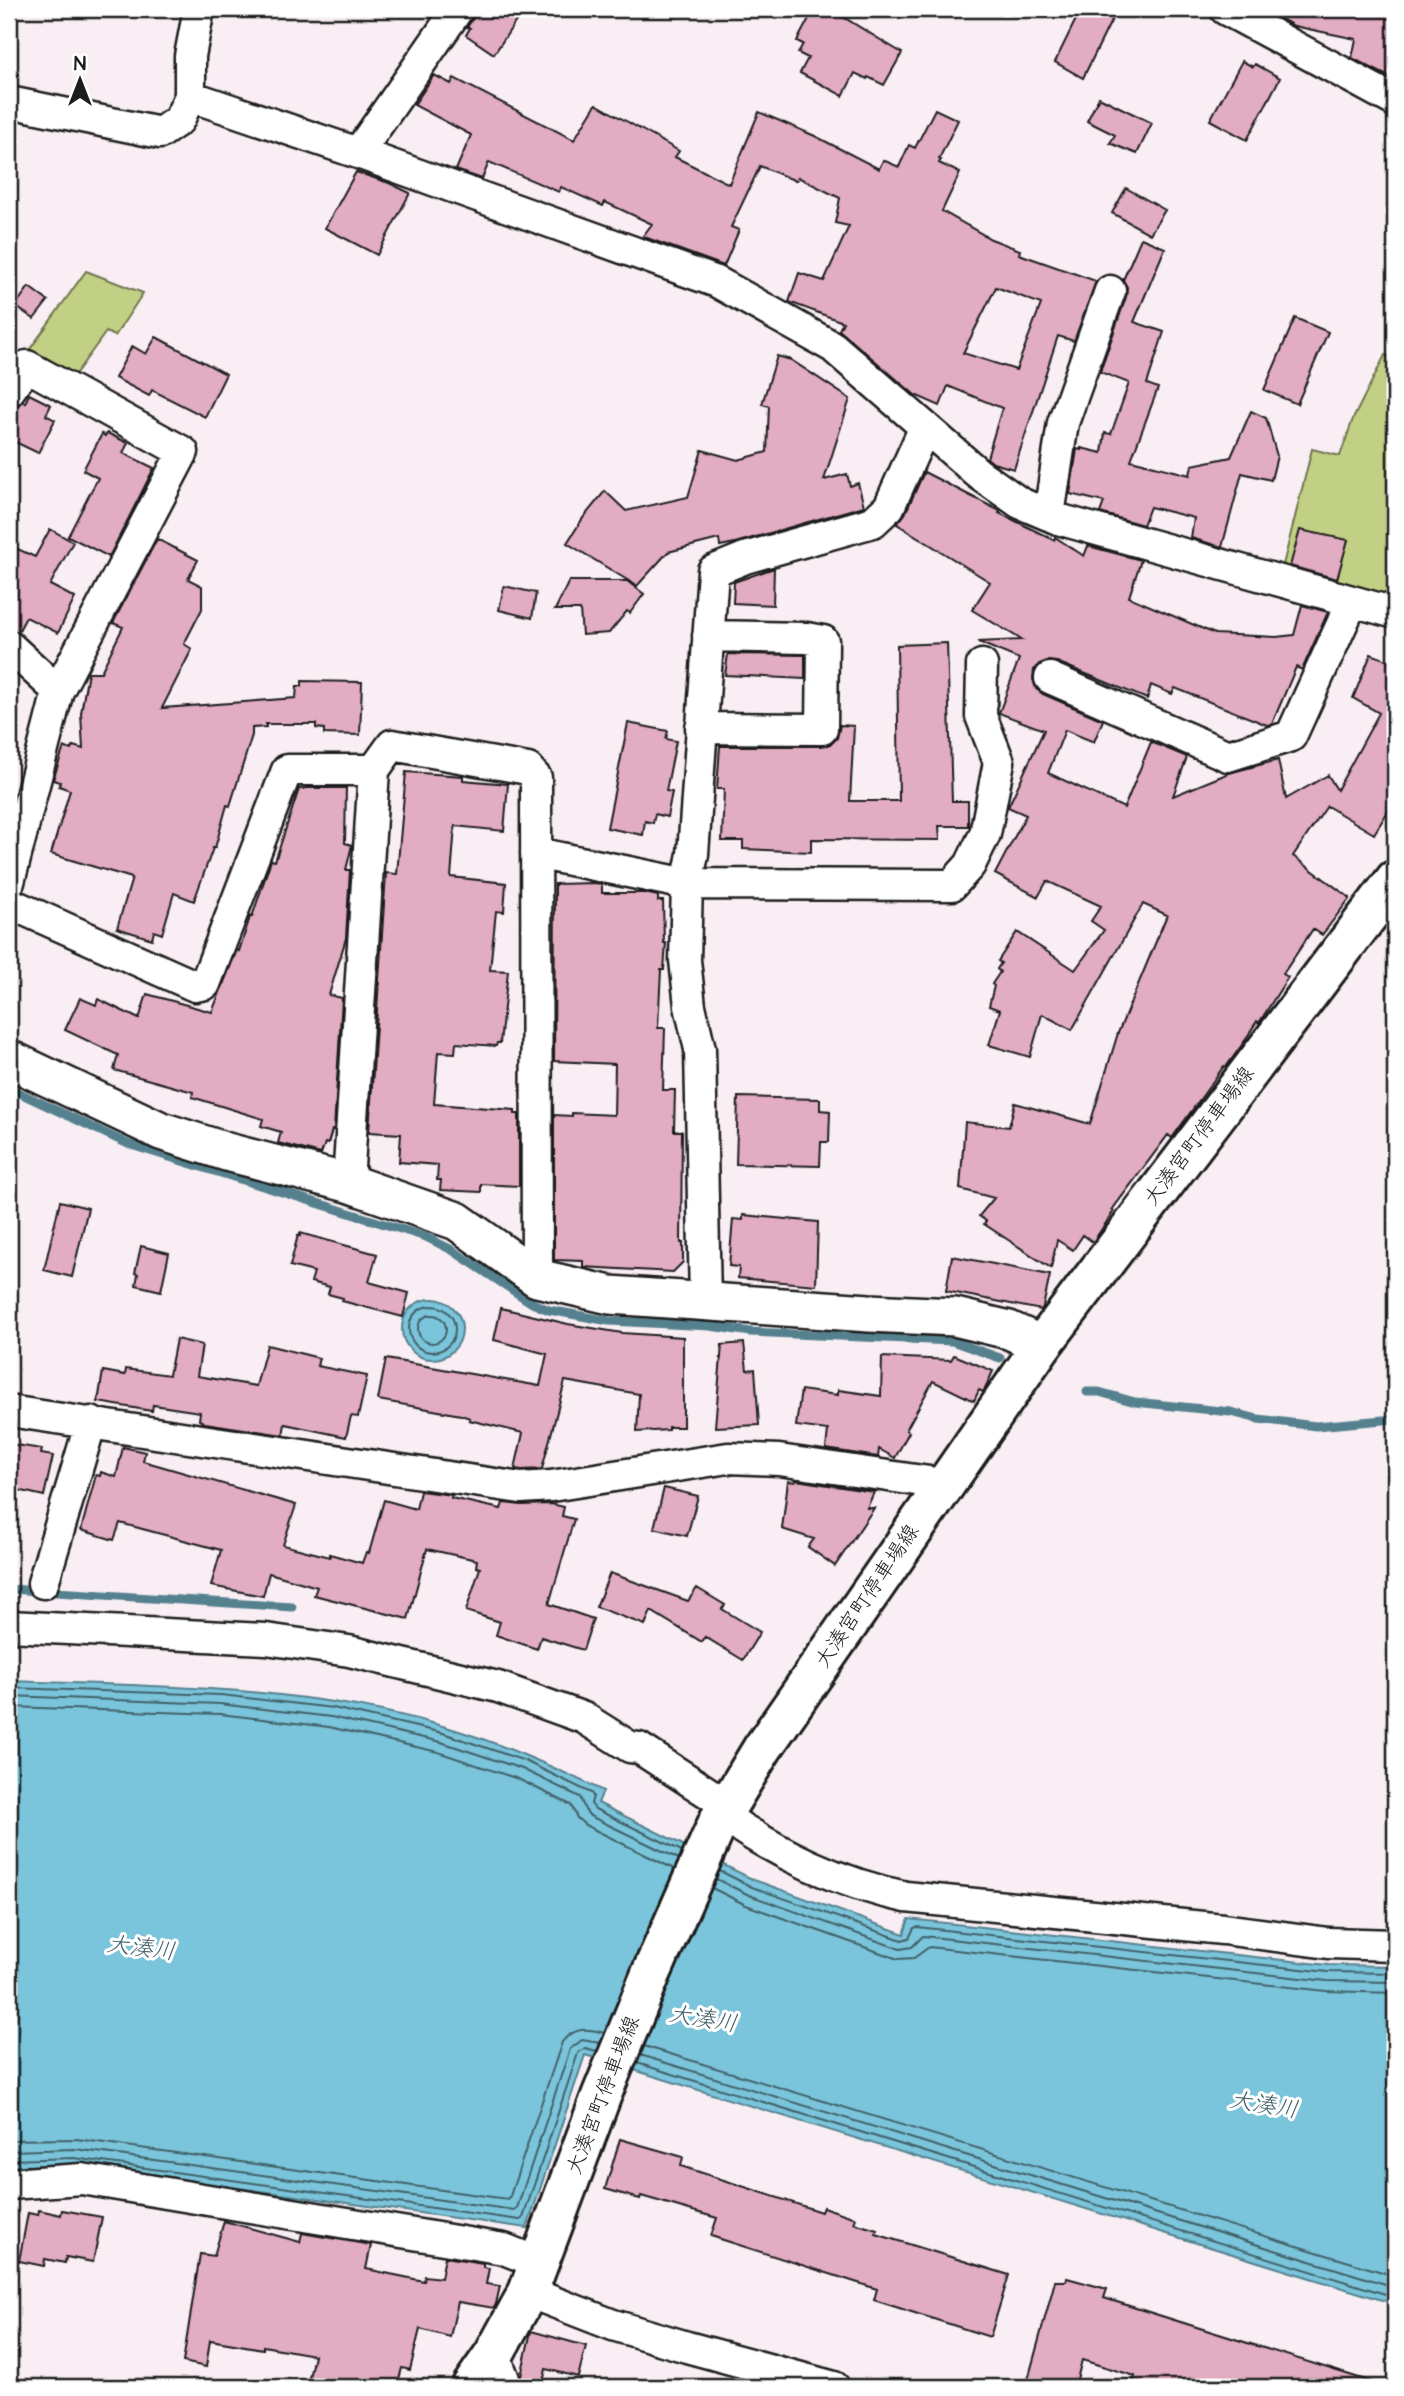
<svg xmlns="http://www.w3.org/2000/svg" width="1404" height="2396" font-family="'Architects Daughter','Klee One',sans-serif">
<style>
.green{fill:#c2d085;stroke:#6f7650;stroke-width:2}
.water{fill:#7ac5db;stroke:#54818f;stroke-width:2}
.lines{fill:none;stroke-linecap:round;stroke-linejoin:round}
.shore{stroke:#426068;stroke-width:2}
.stream{stroke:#54818f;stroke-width:9}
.building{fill:#e2acc3;stroke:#1c1c1c;stroke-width:2;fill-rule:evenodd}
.minor-casing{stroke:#1c1c1c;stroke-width:35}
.tertiary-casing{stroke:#1c1c1c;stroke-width:42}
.secondary-casing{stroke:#1c1c1c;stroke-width:44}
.minor{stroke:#fff;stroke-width:30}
.tertiary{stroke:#fff;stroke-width:37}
.secondary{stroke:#fff;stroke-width:38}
.labels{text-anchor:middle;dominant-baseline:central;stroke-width:6;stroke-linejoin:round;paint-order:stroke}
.street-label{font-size:21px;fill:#1c1c1c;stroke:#fff}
.water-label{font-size:23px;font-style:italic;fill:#426068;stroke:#fff}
</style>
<rect width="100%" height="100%" fill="#f9eef3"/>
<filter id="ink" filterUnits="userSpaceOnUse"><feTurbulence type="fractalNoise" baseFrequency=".0143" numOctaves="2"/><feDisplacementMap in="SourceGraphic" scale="14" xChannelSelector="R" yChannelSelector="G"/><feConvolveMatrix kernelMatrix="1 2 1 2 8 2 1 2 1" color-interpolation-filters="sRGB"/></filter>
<g filter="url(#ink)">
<path class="green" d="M86 271 143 293 115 336 106 332 74 376 28 352Z
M1385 355 1395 359V606L1281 573 1312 449 1340 456 1353 419Z"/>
<path class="water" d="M402 1329a30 30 0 1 1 60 0a30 30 0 1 1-60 0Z
M9 1681C155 1686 304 1685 446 1727 501 1743 552 1766 603 1791L598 1803 754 1880 904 1934 909 1919 1328 1965 1395 1966V2304L585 2055 527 2228 73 2165 9 2166Z"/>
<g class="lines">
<path class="shore" d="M409 1329a23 23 0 1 1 46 0a23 23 0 1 1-46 0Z
M418 1329a14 14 0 1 1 28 0a14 14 0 1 1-28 0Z
M9 1688 221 1695 333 1708 443 1733 525 1761 591 1793 593 1796 591 1804 595 1809 682 1851
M9 1696 220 1704 331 1717 441 1742 522 1769 580 1797 585 1810 590 1816 679 1859
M9 1707 220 1714 329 1727 438 1752 518 1779 571 1805 577 1818 585 1825 674 1869
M720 1871 752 1887 902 1940 909 1938 914 1928 917 1927 1328 1972 1395 1973
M716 1879 749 1895 900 1949 912 1947 923 1936 1327 1981 1395 1982
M712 1888 746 1905 898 1959 914 1958 929 1947 1326 1991 1395 1993
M644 2046 1395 2276
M640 2055 1395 2287
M637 2063 1395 2297
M9 2140 76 2139 507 2199 510 2196 562 2042C574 2027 587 2028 604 2033
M9 2151 75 2149 514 2210 517 2208 570 2049 582 2040 600 2043
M9 2160 74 2158 520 2220 523 2218 578 2053 585 2048 597 2051"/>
<path class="stream" d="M9 1088 128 1144 426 1237 452 1250 532 1303 549 1310 609 1321 710 1326 751 1332 952 1341 1000 1358
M1087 1392H1099L1135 1402 1231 1412 1258 1419 1316 1426 1395 1419
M9 1589 292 1607"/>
</g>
<path class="building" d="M480 9H524L494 54 466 35 470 28 467 27Z
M814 9H823L843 17 902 53 884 85 868 77 867 79 855 73 843 96 800 73 808 58 798 53 803 44 797 41Z
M1081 9H1117L1083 78 1055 62Z
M1264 9H1395V80L1352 58 1356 39 1294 26Z
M1242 61 1253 67 1255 64 1280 78 1247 140 1210 120Z
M434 75 451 84 454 78 574 140 596 104 679 151 675 157 729 184 759 112 815 136 879 169 883 160 899 167 909 145 915 148 935 109 958 120 939 159 941 160 939 163 960 173 942 211 991 239 1020 250 1019 254 1096 281 1074 341 1058 336 1014 469 993 463 987 458 1002 408 948 386 940 406 915 395 839 330 843 322 789 302 799 273 824 281 849 226 835 223 840 198 798 177 796 181 760 166 731 227 739 230 724 266 647 238 643 236 652 224 605 202 603 206 561 187 559 192 489 162 482 179 456 170 471 135 414 105ZM996 287 1041 304 1016 370 963 353Z
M1099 97 1152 123 1137 154 1110 143 1115 135 1087 121Z
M356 172 389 183 410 193 377 255 325 228Z
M1126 188 1165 210 1150 234 1112 213Z
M1141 238 1165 248 1134 322 1164 332 1147 384 1158 388 1131 460 1190 475 1192 465 1231 457 1251 411 1266 418 1277 456 1271 480 1242 473 1222 547 1191 538 1194 518 1150 507 1143 525 1100 513 1104 502 1070 494 1077 449 1081 450V448L1102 453 1105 433 1111 434 1129 383 1100 372 1126 297 1127 287 1123 280Z
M29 287 48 301 34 319 15 306Z
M1295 318 1328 332 1297 404 1264 390Z
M156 337 226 374 205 417 152 390 149 396 115 378 132 346 146 354Z
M777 356 791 360 850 399 824 480 847 474 850 486 858 483 864 506 735 543 720 546 719 539 668 552 637 586 567 543 583 518 605 491 626 511 688 497 702 450 738 460 767 452 769 406 762 404Z
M29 394 51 405 46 415 55 420 38 453 9 439V419L15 407 23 401 25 403Z
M107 433 128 443 123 453 154 468 109 557 68 536 98 478 83 470 102 434 105 436Z
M924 472 1000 511 999 513 1054 540 1055 537 1084 556 1088 546 1141 560 1129 597 1215 634 1276 637 1294 635 1302 605 1328 612 1302 670 1296 667 1272 724 1267 725 1175 688 1172 694 1151 685 1147 699 1057 662 1047 661 1039 664 1034 670 1033 679 1036 689 1043 694 1103 720 1094 742 1065 730 1048 773 1124 808 1151 742 1187 757 1173 796 1229 773 1278 760 1286 799 1328 775 1337 790 1379 713 1353 698 1371 654 1395 663V800L1374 834 1327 806 1293 856 1350 898 1322 935 1313 929 1283 974 1288 977 1259 1023 1257 1021 1244 1042 1226 1067 1224 1066 1172 1138 1168 1135 1112 1210 1114 1211 1093 1242 1083 1235 1073 1250 1057 1240 1051 1268 984 1224 986 1221 979 1216 994 1198 960 1189 965 1122 1009 1127 1015 1103 1090 1124 1118 1033 1167 915 1143 904 1072 1030 1042 1014 1030 1057 989 1045 1000 1010 989 1006 994 986 992 984 1000 972 997 969 1001 963 998 961 1017 932 1075 970 1104 930 1091 921 1101 906 1047 881 1038 897 995 874 1026 815 1008 807 1044 730 999 713 1019 659 978 642 1022 640 972 610 990 582 897 524 905 514Z
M50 529 73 542 50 585 75 598 58 633 26 617 18 632 9 629V545L35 557Z
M1300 530 1348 540 1337 579 1290 566Z
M157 539 198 560 188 579 202 586V609L184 644 192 649 162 708 296 698 297 686H302V681L362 682 360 735 324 734V729L316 728V724H266V727L252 728V735L230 806 227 805 215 848H213L194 901 174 893 162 934 154 931 152 939 117 928 132 878 51 854 70 790 59 786 60 782 53 780 64 747 71 750 73 746 83 749 81 713 88 672H101L123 627 113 623Z
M774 568 773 605 733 603 734 582Z
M569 581H627L644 594 630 613 627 611 609 633 582 635 580 610H555Z
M504 586 536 593 532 618 499 610Z
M947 643 952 801H968V826H939L940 840 811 839V852L743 849V841H722L724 789H717L720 746H823L831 744 837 738 840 725 854 726 850 801H899L897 645Z
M728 654 805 655V679L725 675Z
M628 723 668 731 666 739 676 741 666 791 672 792 667 817 655 814 653 823 645 821 643 835 607 828Z
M406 772 463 776V780L508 784 504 831 455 826 451 877 506 883 504 912 496 911 490 970 508 971 500 1043H497L496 1046 456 1043 455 1053 438 1052 434 1104 515 1110V1114H519V1186L481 1184V1192L440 1190 441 1180H437L438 1165 399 1162 401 1134 369 1132 386 873 397 874Z
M308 788H346L345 843 352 845 346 870H350L346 938 329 995 342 998 334 1130H332L328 1144 325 1143 321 1154 278 1143 281 1132 261 1126 263 1119 192 1097 193 1092 114 1070 118 1055 65 1030 80 998 96 1005 98 999 139 1019 147 994 212 1012 237 950 239 951 250 917H252L271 860 275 861 299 789Z
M594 883 602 884V893H644L658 896V901H663L664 943H666L664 970H661L658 1028H665L663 1090H675L674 1131H682L681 1243H683V1262L673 1272 583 1267V1261L554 1260V1115L572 1116V1113L614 1115 615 1064 554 1061 555 884Z
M738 1097 820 1099V1110L830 1111 829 1142H821L820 1166 736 1164Z
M60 1201 88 1208 72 1277 44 1270Z
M743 1215 818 1222 816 1285 738 1278 739 1267 729 1266 733 1219 743 1220Z
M300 1233 377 1254 369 1282 409 1293 403 1317 342 1301 343 1298 328 1294 330 1287 311 1282 314 1272 290 1266 298 1235 300 1236Z
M141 1246 169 1253 161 1291 136 1285 138 1274 135 1273Z
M952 1256 1050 1275 1043 1307 1041 1310 946 1291Z
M501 1308 568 1324 622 1333 683 1337V1427H668V1430L637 1432 639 1394 565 1381 542 1469 522 1470 515 1469 523 1433 469 1420 470 1418 461 1415 378 1400 386 1359 540 1386 547 1354 494 1340Z
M176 1339 202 1345 197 1376 256 1386 267 1345 319 1358 317 1366 367 1376 358 1417 351 1416 346 1437 285 1424 283 1435 205 1423 199 1420 200 1412 153 1405 152 1411 98 1402 103 1371 125 1375 126 1369 169 1375Z
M744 1343 747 1370 755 1369 759 1425 715 1427 722 1345Z
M954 1355 993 1371 986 1387 983 1392 979 1390 974 1401 933 1381 906 1430 909 1432 895 1458 879 1449 878 1457 826 1449 828 1430 796 1426 801 1390 838 1395V1390L881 1396 882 1357 951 1360Z
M9 1444 42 1449 41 1454 53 1456 44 1496 9 1488Z
M123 1447 145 1452 143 1461 296 1505 283 1545 330 1557V1554L362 1563 366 1552 369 1553 384 1500 416 1509 420 1491 452 1495 451 1498 501 1509 503 1503 522 1505 551 1504 564 1507 562 1516 574 1519 549 1604 593 1619 583 1650 541 1637 537 1649 496 1635 500 1622 466 1611 480 1568 476 1567 477 1560 427 1549 408 1619 314 1595 317 1587 269 1573 263 1596 211 1586 221 1550 120 1523 114 1540 81 1530 96 1475 100 1476 101 1472 116 1477Z
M796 1480 874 1492 867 1508H874L835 1566 808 1547 814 1539 782 1529 788 1481 795 1482Z
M664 1488 698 1496 687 1536 654 1528Z
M610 1573 688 1601 697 1588 725 1605 722 1609 760 1632 743 1660 705 1637 702 1642 651 1611 645 1625 596 1607Z
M620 2139 683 2157 681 2166 821 2212 823 2207 856 2218 854 2223 877 2230 876 2234 1009 2275 990 2337 874 2300 877 2289 711 2236 717 2218 641 2196 640 2199 605 2189Z
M39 2210 61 2215 62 2210 102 2217 93 2262 66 2257 65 2263 45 2259 44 2266 19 2261 28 2213 38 2215Z
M224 2221 300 2242 302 2233 371 2245 366 2269 424 2281 425 2276 441 2278 445 2257 483 2263V2267L489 2268 486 2284 500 2286 496 2304 494 2308 458 2302 450 2337 420 2329 410 2370 402 2368 397 2387H307L314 2355 263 2346V2349L210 2340 206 2367 183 2362 200 2254 214 2256Z
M1067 2278 1107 2289 1104 2298 1372 2382 1371 2387H1132L1135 2376 1082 2360 1075 2387H1026L1055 2281H1066Z
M531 2331 586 2346 578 2377 546 2369 542 2387H521V2376Z"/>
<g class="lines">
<defs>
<path id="minor" d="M1225 9 1395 101
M190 96 358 153 717 282 833 347 979 474 1020 503 1058 519 1395 613
M9 102 160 133 179 120 190 96V56L199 9
M358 153 458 9
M9 391 27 366 183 452 58 691 9 882
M925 427 889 507 873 522 745 558 713 571 693 854 687 884 952 885 970 865 985 834 999 762 981 716 982 665
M1049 515 1063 423 1110 291
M9 646 58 691
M1050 678 1228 756 1291 736 1352 602
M701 728 822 729 823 641 807 638 708 636
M536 853 687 884 685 960 690 1006 700 1049 705 1302
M9 903 195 986 205 984 287 770H374
M348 1183 374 770 392 745 528 769 536 778 537 1278
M9 1411 521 1488 551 1486 728 1458 779 1460 943 1484
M43 1583 91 1422
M9 1626 266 1639 349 1651 498 1687 584 1718 630 1747 639 1748 727 1805
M722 1815C776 1853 841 1884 906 1897L1223 1929 1328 1943 1395 1945
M9 2184 82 2179 504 2249 539 2263
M528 2292 613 2325 687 2347 834 2387
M494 2354 504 2379 503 2387"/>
<path id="tertiary" d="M9 1059 161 1131 227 1152 348 1183 457 1221 537 1278 610 1295 869 1313 955 1317 1009 1330 1042 1345"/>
<path id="secondary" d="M471 2387 494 2354 528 2292 602 2094 651 1974 719 1820 762 1749 1042 1345 1395 880"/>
</defs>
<use href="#minor" class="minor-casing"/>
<use href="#tertiary" class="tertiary-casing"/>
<use href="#secondary" class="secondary-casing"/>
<use href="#minor" class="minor"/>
<use href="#tertiary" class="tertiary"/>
<use href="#secondary" class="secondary"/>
</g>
</g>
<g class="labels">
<g class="street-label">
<text transform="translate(1199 1136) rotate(-53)">大湊宮町停車場線</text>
<text transform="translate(867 1596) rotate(-56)">大湊宮町停車場線</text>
<text transform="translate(603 2095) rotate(-69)">大湊宮町停車場線</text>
</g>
<g class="water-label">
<text transform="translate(141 1948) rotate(7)">大湊川</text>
<text transform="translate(703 2019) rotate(9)">大湊川</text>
<text transform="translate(1264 2105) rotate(9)">大湊川</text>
</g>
</g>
<rect width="1404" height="2396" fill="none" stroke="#fff" stroke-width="35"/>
<rect x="18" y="18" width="1369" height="2361" fill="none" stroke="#1c1c1c" stroke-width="2.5" filter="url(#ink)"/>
<g transform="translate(80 80)" stroke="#ffffff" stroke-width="5" paint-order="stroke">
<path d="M0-5L12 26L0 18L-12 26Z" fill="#1c1c1c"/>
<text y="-10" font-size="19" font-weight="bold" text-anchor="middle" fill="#1c1c1c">N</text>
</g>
</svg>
